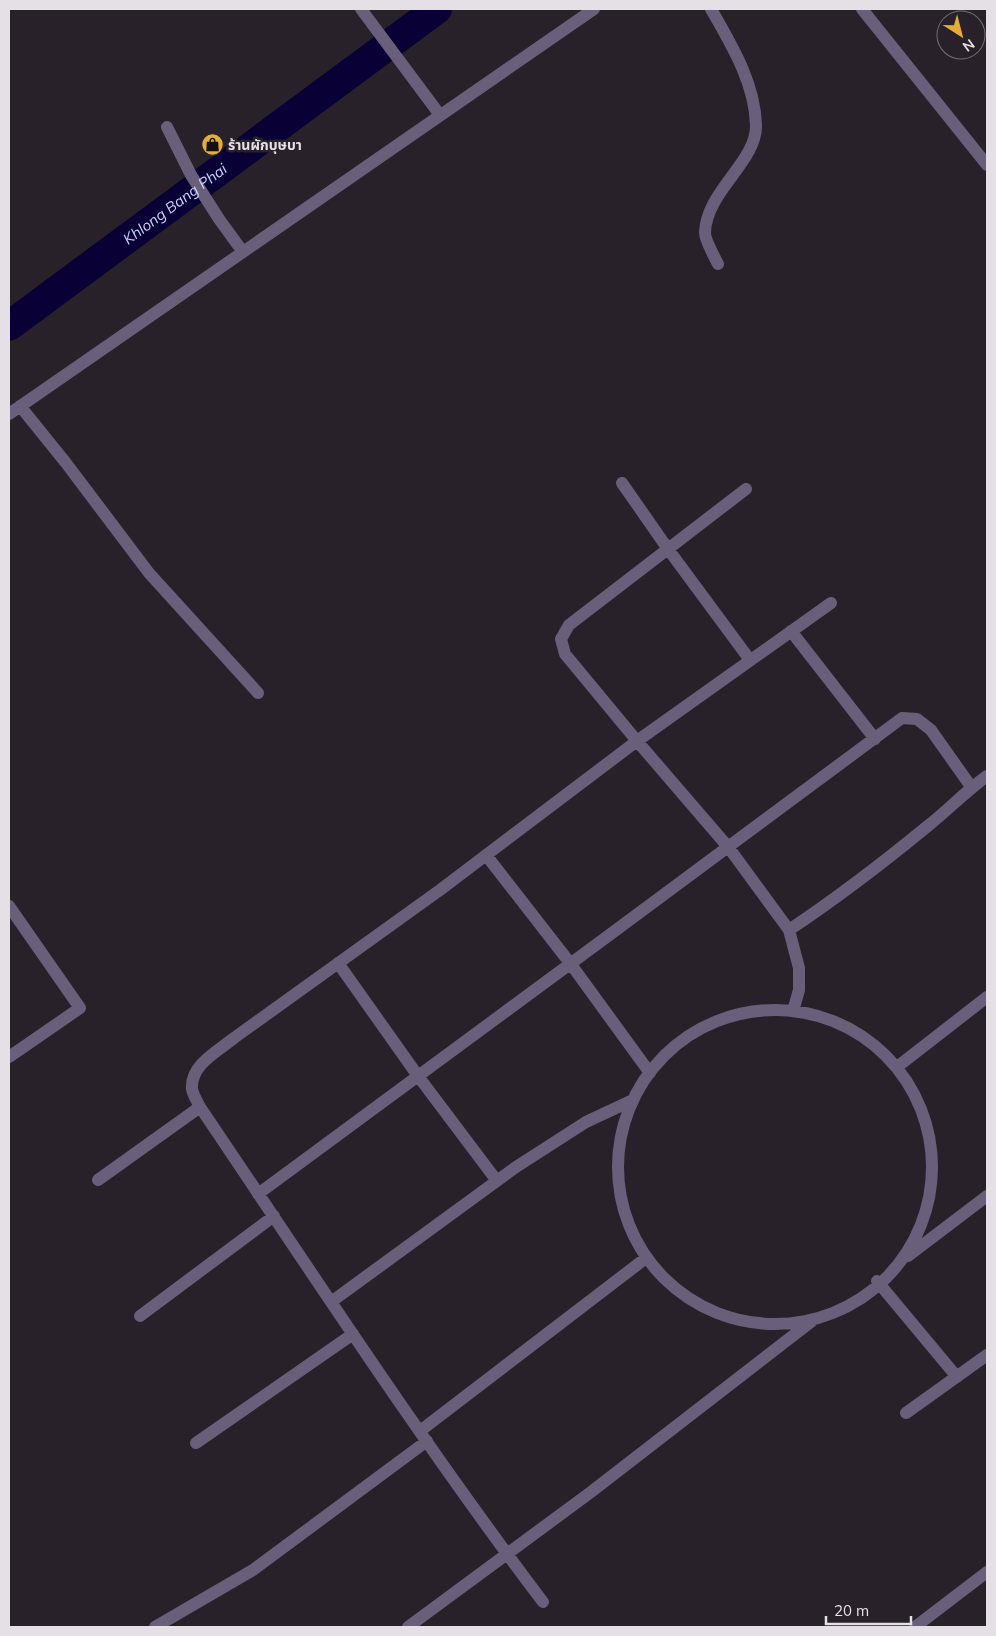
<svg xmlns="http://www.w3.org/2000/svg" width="996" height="1636" font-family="Mulish,'Noto Sans Thai',sans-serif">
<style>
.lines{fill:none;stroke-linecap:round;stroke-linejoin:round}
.canal{stroke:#090035;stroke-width:30}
.minor{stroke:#695f7b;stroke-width:12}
.labels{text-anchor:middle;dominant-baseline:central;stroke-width:5;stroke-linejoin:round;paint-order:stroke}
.poi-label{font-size:14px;font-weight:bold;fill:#e5e0e5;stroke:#282129;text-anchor:start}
.water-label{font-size:15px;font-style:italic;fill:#cbd1f6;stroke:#282129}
</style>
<rect width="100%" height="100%" fill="#282129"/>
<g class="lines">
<path class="canal" id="s1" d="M9 326 437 9"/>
<path class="minor" d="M361 9 440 115
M711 9C731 44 755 83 756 125 757 162 706 191 705 233 705 240 714 256 718 264
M862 9 987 165
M167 127 191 175 219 219 243 252
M20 406 66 463 149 573 258 693
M9 414 594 9
M622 483 668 549 750 660
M746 489 569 625 561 639 565 654 637 741 729 848 789 930
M791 631 875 739
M486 855 570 963 650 1073
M9 906 80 1008 9 1057
M338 963 418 1076 497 1181
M618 1167a157 157 0 1 1 314 0a157 157 0 1 1-314 0Z
M793 1011 799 990V968L789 930C837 898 884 862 929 825 949 809 966 791 987 776
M897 1067 987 997
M98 1180 200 1107
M258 1194C473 1035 688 878 902 718L917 719 931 730 972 788
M908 1256 987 1196
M877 1281 957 1377
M331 1302 516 1167 586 1122 633 1100
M140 1316 274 1216
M906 1413 987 1355
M420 1431 646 1258
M196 1443 353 1334
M543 1602C422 1442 312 1273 200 1107 197 1101 193 1095 192 1089 190 1065 218 1051 234 1038L440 890 637 741 831 603
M155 1627 253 1570 427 1441
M408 1627 591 1492 812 1321
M915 1627 987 1572"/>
</g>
<defs>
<symbol id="shop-disc" viewBox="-11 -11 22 22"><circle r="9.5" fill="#e6ad36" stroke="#282129"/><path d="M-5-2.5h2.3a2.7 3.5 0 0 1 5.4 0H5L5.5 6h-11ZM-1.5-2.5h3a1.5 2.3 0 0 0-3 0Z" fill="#111"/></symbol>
</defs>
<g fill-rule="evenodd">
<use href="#shop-disc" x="200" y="132" width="25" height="25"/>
</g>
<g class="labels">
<g class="poi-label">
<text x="228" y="145">ร้านผักบุษบา</text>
</g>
<g class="water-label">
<text stroke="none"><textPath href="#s1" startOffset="206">Khlong Bang Phai</textPath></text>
</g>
</g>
<rect width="996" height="1636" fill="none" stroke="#e5e0e5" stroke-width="20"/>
<g transform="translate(961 35) rotate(144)"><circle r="24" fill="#282129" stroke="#746d74"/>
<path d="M0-4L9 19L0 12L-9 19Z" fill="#e6ad36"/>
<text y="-8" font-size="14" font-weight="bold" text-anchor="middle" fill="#e5e0e5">N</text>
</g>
<path d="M826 1616v8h85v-8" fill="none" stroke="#e5e0e5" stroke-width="2.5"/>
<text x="834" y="1616" font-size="15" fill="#e5e0e5" stroke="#282129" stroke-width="4" paint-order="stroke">20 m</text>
</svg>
